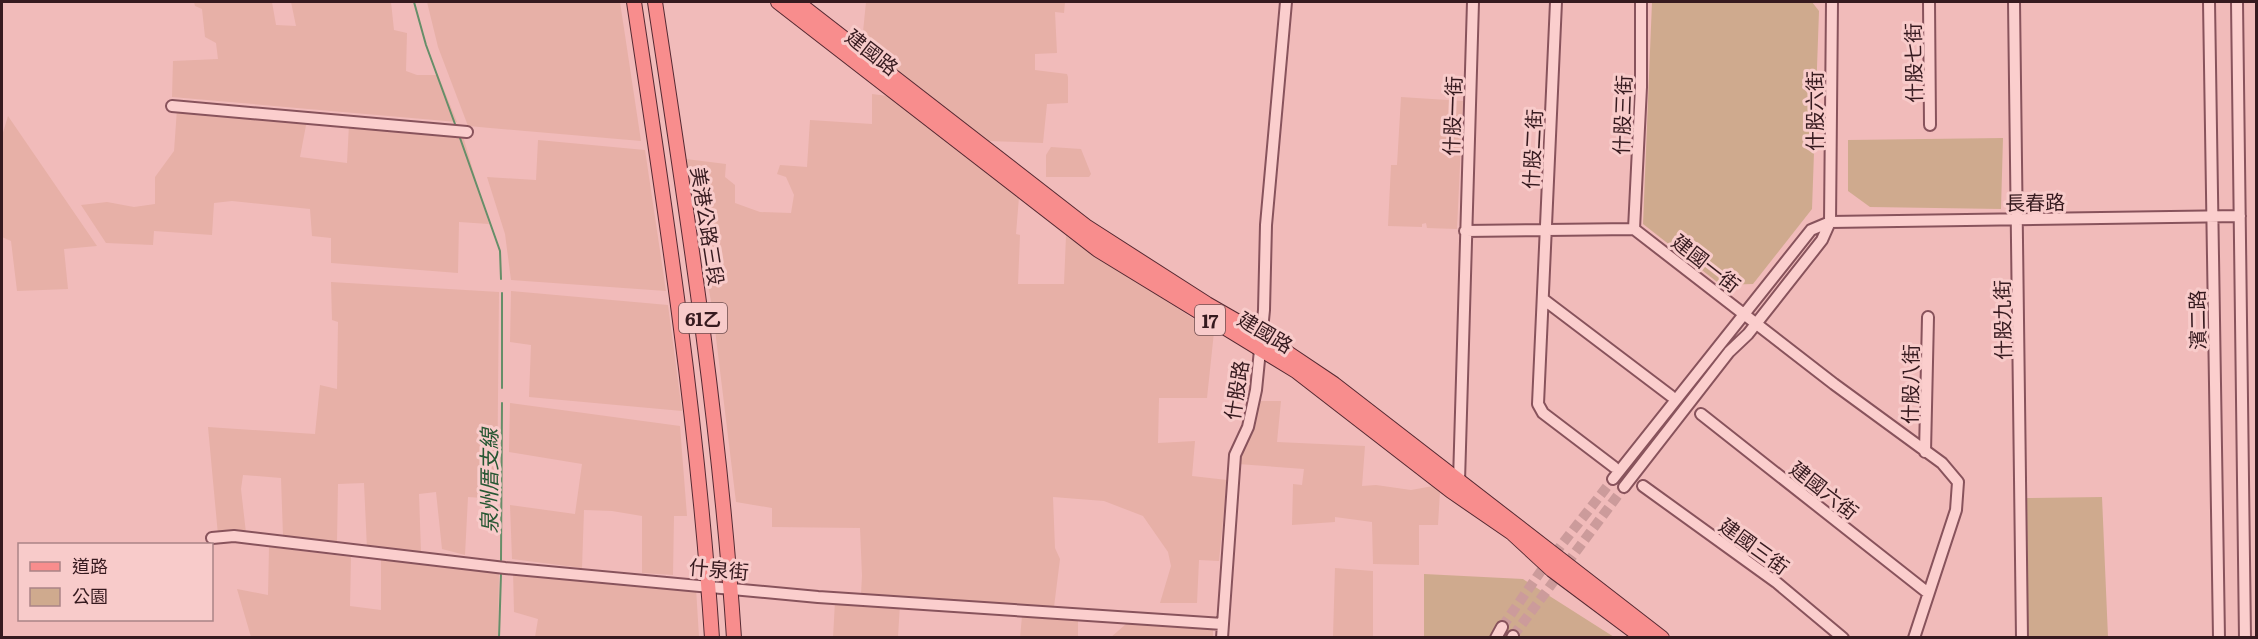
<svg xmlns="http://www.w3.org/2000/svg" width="2258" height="639" font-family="Literata,'Noto Sans TC',serif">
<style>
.farmland{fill:#e7b0a7}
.green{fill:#cfaa8e}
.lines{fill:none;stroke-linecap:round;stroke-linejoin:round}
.stream{stroke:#668e69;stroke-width:2}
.minor-tunnel{stroke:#cc9b9b;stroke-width:10;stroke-dasharray:10 5;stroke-linecap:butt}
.minor-casing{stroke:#88535c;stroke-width:14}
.major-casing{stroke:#552932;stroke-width:16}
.minor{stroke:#fbcecd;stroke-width:10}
.major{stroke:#f88d8d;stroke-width:14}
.labels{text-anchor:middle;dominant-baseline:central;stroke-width:6;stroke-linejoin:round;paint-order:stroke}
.shield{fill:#f8cbca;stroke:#704f52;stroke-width:1.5}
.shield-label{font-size:18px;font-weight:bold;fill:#361a1f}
.street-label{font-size:20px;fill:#361a1f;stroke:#f8cbca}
.water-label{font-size:21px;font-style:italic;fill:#275733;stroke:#f8cbca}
</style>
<rect width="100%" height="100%" fill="#f1bbba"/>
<path class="farmland" d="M194 2H272L276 25 296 26 291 2H391L394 30 407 33 406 71 417 75H438L457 122 172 97 173 61 218 59 216 43 205 37 202 9 195 6Z
M427 2H620L641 141 468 126 438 47Z
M866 2H1065L1064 13 1055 12 1057 53 1035 54V70L1067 74 1068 77V103L1047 104 1043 143 988 141 862 42Z
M872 94 888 96 1019 197 1016 234 1020 235 1018 284H1064L1066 236 1214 332 1207 398H1159L1158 443 1195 441 1192 476 1227 480 1219 561 1199 560 1197 603H1160L1171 566 1168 552 1143 516 1104 501 1053 497 1055 548 1060 559 1054 607 861 594 862 576 860 528 772 527V508L736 502 713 313 686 159 726 164 725 177 735 185V203L760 212 791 213 794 195 786 177 777 174 780 165 807 167 810 120 872 124Z
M1401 97 1463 101 1457 229 1427 228 1426 223 1422 224V227L1388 226 1391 165H1397Z
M177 109 307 120 300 157 347 163 349 124 462 133 489 224 459 222 458 273 331 263V238L312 236 310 209 232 201 214 203 212 235 154 231 153 245 106 243 81 205 107 202 134 207 155 204V177L174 151Z
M8 116 97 246 64 249 68 289 17 291 11 241 2 237V136Z
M538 140 645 150 666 291 511 280 505 234 487 177 536 180Z
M1051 147 1081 149 1091 174 1089 177H1046V155Z
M331 282 499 292 497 499 468 497 465 555 442 549 436 492 419 494 421 552 367 549 364 483 338 484 337 542 283 536 281 478 243 475 241 489 246 533 218 535 208 427 315 434 320 385 337 389 338 322 332 320Z
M511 291 668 305 682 411 529 397 531 345 510 342Z
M1256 401H1281L1277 442 1365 446 1362 486 1376 485 1411 490 1433 486 1440 491 1438 525H1419V565L1373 564 1372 522 1335 517V522L1292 525 1293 484 1302 485 1304 469 1238 464Z
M510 403 680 426 687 516H674L673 575 642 573V516L612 511 584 510 582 568 512 559 510 505 575 514 582 464 509 452Z
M269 547 351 557 350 606 381 610V560L499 573 498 637H251L237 589 268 595Z
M1335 568 1373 571V637H1333Z
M513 570 696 588 699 637H535L538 619 514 612Z
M835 601 900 604 898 637 833 638Z
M1022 616 1078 619V637L1020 638Z
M1150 622 1213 628V637L1110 638 1126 624Z"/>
<path class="green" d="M1652 2H1812L1819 11 1812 209 1753 284 1721 285 1643 224Z
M2003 138 2001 209 1870 207 1848 191V140Z
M2102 497 2108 637H2028L2027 498Z
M1424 574 1523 579 1614 637H1424Z"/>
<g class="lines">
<path class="stream" d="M414 2 426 45 455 124
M460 138 500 251 501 279
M502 388V293
M501 560 502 403
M499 638 501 574"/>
<path class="minor-tunnel" d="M1502 627 1541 571 1613 479
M1513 636 1624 487"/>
<defs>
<path id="minor" d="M1556 2 1538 404 1543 413 1614 467
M1929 2 1930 125
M2014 2 2022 638
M2209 2 2219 638
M2237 2 2245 638
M172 106 467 132
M1634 229 1641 87V2
M1465 231 1634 229 1834 384 1942 463 1958 482 1956 510 1914 638
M1543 299 1671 396
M1701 414 1928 593
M1925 452 1928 317
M1613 479 1811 230 1830 222 2240 216
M1459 481 1473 2
M1643 486 1776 582 1843 638
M1624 487 1729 352 1748 334 1822 240 1830 222 1832 2
M212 538 234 536 505 568 818 597 1223 624
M1222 638 1235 455 1248 427 1256 390 1264 310 1266 225 1286 2
M1496 638 1502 627
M1512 638 1513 636"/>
<path id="major" d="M634 2C666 213 698 424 712 638
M655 2C687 213 720 424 734 638
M778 2 1098 250 1296 371 1451 491 1512 533 1552 570 1643 638
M797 2 1087 227 1207 304 1261 335 1334 384 1662 638"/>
</defs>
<use href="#minor" class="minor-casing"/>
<use href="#major" class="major-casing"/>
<use href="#minor" class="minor"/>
<use href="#major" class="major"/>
</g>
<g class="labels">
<g class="shield">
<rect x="679" y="303" width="48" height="30" rx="4.5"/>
<rect x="1195" y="305" width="30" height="30" rx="4.5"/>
</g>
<g class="shield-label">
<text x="703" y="318">61乙</text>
<text x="1210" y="320">17</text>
</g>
<g class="street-label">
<text transform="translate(873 51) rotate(38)">建國路</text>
<text transform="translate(1912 63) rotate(-91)">什股七街</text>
<text transform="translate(1813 111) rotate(-90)">什股六街</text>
<text transform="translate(1621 115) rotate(-88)">什股三街</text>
<text transform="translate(1451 116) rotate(-88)">什股一街</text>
<text transform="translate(1531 149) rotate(-87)">什股二街</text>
<text transform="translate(2035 201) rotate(-1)">長春路</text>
<text transform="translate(709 226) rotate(81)">美港公路三段</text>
<text transform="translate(1707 262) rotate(38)">建國一街</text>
<text transform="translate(2001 320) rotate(-91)">什股九街</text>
<text transform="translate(2196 320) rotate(-91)">濱二路</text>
<text transform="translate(1266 331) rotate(31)">建國路</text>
<text transform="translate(1909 384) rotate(-89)">什股八街</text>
<text transform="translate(1235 390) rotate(-81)">什股路</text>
<text transform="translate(1825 489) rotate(38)">建國六街</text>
<text transform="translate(1755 545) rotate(36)">建國三街</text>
<text transform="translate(719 568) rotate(5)">什泉街</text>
</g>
<g class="water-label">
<text transform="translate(487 481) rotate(-90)">泉州厝支線</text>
</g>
</g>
<rect width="2258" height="639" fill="none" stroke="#361a1f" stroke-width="6"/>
<rect x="18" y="543" width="195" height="78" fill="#f8cbca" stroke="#aa8486" stroke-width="1.5"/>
<rect x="30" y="562" width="30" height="9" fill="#f88d8d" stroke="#aa8486" stroke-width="1.5"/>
<text x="72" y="573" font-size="18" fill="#361a1f">道路</text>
<rect x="30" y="588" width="30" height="18" fill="#cfaa8e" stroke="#aa8486" stroke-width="1.5"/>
<text x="72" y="603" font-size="18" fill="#361a1f">公園</text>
</svg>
